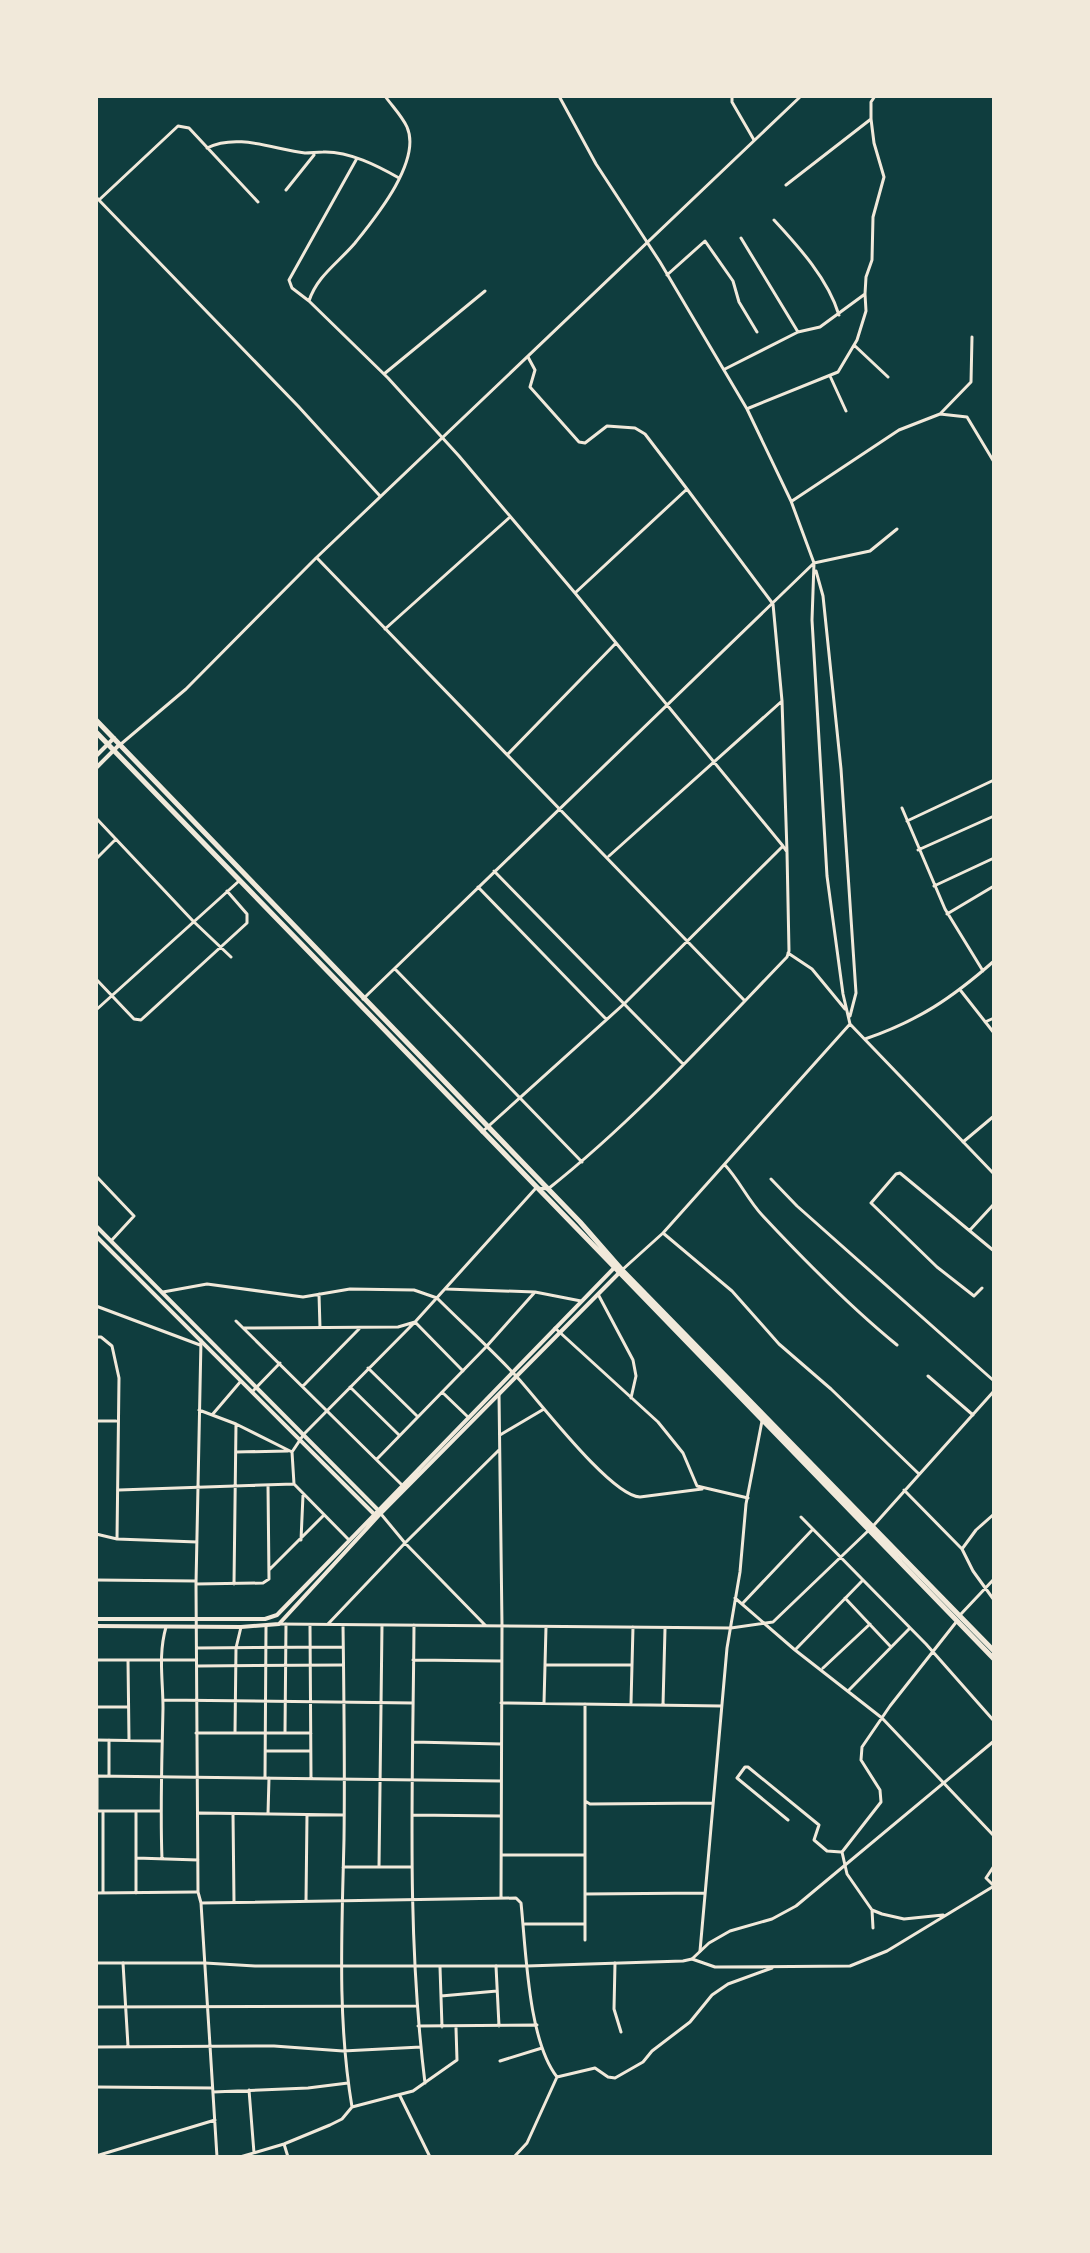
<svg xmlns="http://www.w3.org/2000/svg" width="1090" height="2253" font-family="Cabin,sans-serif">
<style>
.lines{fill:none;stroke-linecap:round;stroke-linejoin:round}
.minor{stroke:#f1e9da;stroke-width:3}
.tertiary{stroke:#f1e9da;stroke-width:3}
.secondary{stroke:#f1e9da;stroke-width:4}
.trunk{stroke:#f1e9da;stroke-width:5}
</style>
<rect width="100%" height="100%" fill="#0f3d3e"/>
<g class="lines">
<path class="minor" d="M559 96 596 164 660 262 747 409 791 501 814 563 812 620 827 876 843 994 850 1024
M732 96V102L754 140
M96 98 98 96
M207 148C237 133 273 149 305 153 311 153 317 152 323 152 349 151 378 166 399 178
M786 185 871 119
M286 190 314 155
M96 197 298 406 380 496
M99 200 178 126 189 128 258 202
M774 220C799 247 828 279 839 315
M741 238 798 332
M667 275 705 241 733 281 739 302 757 332
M309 301 292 288 289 280 356 160
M854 345 888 377
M528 357 535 370 530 387 579 442 585 443 607 426 635 428 645 434 687 489
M725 369 798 332 820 327 865 294
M384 374 485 291
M830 376 846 411
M749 408 838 372 857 340 866 311 865 294 866 277 872 260 873 217 884 177 874 143 871 119V102L875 96
M940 414 971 382 972 337
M792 501 899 430 940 414 967 417 994 462
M317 558 745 1001
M816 571 823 596 841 769 856 993 850 1016
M575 593 687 489 773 604 782 701 787 852
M385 629 510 517
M508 754 616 643
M902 808 945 909 983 971
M96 818 193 921 231 957
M907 821 994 780
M918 850 994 816
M609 856 782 701
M96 859 116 839
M494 871 683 1064
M934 886 994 858
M478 887 606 1019
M947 914 994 886
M788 953 812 969 845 1009
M395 969 582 1162
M96 979 134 1019 141 1020 247 923V914L227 891
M961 991 994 1033
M363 999 814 563 870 551 897 529
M96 1010 239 881
M985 1022 994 1018
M865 1039C918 1021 952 998 994 961
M482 1132 625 1003 783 846
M963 1142 994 1116
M725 1165C739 1180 748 1200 762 1215 805 1261 849 1306 897 1345
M96 1176 134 1216 111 1241
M771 1179 797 1206 994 1381
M970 1230 994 1204
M663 1233 732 1291 779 1344 831 1389 919 1474
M622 1270 663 1233 850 1024 994 1174
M982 1288 974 1296 937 1267 871 1203 896 1174 900 1173 994 1251
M446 1289 535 1292 581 1301
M163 1292 207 1284 303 1297 350 1289 414 1290 437 1298C463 1324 492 1350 517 1377 539 1401 611 1496 640 1497L702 1489
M319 1294 320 1328
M599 1296 633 1360 636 1376 631 1398
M96 1306 200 1345
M236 1321 404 1487
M244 1328 398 1327 415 1322 463 1371
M555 1328 658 1422 683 1453 697 1486 748 1498
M96 1337H101L112 1346 119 1378 117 1539
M201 1340 196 1584 198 1892 201 1903 217 2157
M368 1368 417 1416
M928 1376 973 1415
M303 1386 359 1329
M350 1387 399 1435
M252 1392 280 1363
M442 1392 468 1417
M499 1394 502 1625 501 1898
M199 1410 236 1424 292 1452
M212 1415 241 1381
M96 1421H116
M500 1435 544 1409
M236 1452 288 1451
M377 1459 486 1347 535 1292
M294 1484 349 1540
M119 1490 294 1484 292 1452 304 1434 415 1322 536 1188 548 1189C635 1120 710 1037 787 957L789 951 787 852 783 846 575 593 459 456 388 378 309 301C317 276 338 263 355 243 375 218 422 161 407 127 402 116 392 106 385 96
M904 1490 962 1549 973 1571 994 1600
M381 1514 405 1543 485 1625
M801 1517 926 1644 994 1721
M874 1525 994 1391
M96 1534 117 1539 197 1542
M301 1540 303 1495
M962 1549 976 1530 994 1514
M270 1569 324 1515
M96 1580 196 1581
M196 1584 263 1583 269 1579 268 1485
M234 1584 236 1424
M735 1598 795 1650 882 1718 994 1836
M845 1598 891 1647
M742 1604 813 1529
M961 1614 994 1579
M279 1624 731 1628 773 1622 869 1530
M328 1624 405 1543 499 1450
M343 1625C344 1696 345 1767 344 1839 342 1929 337 2018 352 2107
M414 1625C413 1778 406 1931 425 2083
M310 1626 311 1778
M198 1648 342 1647
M795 1650 862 1581
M96 1660H196
M128 1660 129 1740
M413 1660 501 1661
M545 1665H632
M198 1666 342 1665
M823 1668 870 1624
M849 1690 910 1628
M163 1700 413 1703
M501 1703 721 1706
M544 1703 546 1627
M631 1703 633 1627
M663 1705 665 1629
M96 1707H128
M285 1732 286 1624
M196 1733H311
M235 1733 236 1648 241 1627
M96 1740 160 1741
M109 1740V1776
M413 1742 501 1744
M266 1751H310
M96 1776 501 1781
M97 1776V1811
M265 1778 266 1627
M585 1801 590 1804 713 1803
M96 1811H160
M103 1813V1893
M199 1813 343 1815
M233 1814 234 1902
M268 1814 269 1778
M412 1815 501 1816
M788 1820 737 1778 745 1767H748L819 1825 814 1840 827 1851 841 1852
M501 1855H585
M136 1858 198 1860
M162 1859C160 1808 162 1758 163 1708 163 1680 158 1655 166 1627
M994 1866 986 1878 994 1886
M343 1867H411
M379 1867 382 1625
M96 1893 196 1892
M136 1893V1813
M585 1894 705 1893
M306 1901 307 1815
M201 1903 516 1898 521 1903C526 1950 528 2040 557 2077
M872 1910 873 1928
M943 1915 904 1919 882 1914 872 1910 847 1874 842 1852 881 1802 880 1790 861 1760 862 1747 890 1706 957 1621
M525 1924H585V1704
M585 1924V1940
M700 1951 727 1648 740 1572 746 1504 762 1421
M692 1959 715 1967 850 1966 887 1951 994 1886
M123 1963 128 2046
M615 1963 614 2009 621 2032
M496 1966 499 2026
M440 1967 442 2027
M441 1996 497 1991
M96 2007 416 2006
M418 2026 537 2025
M96 2047 274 2046 343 2051 421 2047
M500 2061 542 2048
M96 2087 212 2088
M249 2090 254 2153
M213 2092 308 2088 348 2083
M400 2096 430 2157
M284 2144 288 2157
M96 2156 215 2120
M240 2157 284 2144 330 2125 342 2119 352 2107 413 2091 457 2060 456 2028
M514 2157 527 2143 557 2077 595 2068 608 2077 615 2078 643 2062 652 2051 690 2022 712 1995 728 1984 772 1968"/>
<path class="tertiary" d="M121 744 186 689 316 558 801 96
M96 1963H205L255 1966H527L683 1961 692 1959 709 1943 730 1931 772 1919 796 1906 994 1741"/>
<path class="secondary" d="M96 756 114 738
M96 768 120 744
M96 1226 377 1509
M96 1236 374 1514
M96 1619H265L277 1615 616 1266
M96 1626 241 1627 279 1624 381 1513 620 1272"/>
<path class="trunk" d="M96 720 580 1222 622 1270 994 1651
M96 732 994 1659"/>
</g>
<rect width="1090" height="2253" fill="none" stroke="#f1e9da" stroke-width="196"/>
</svg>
